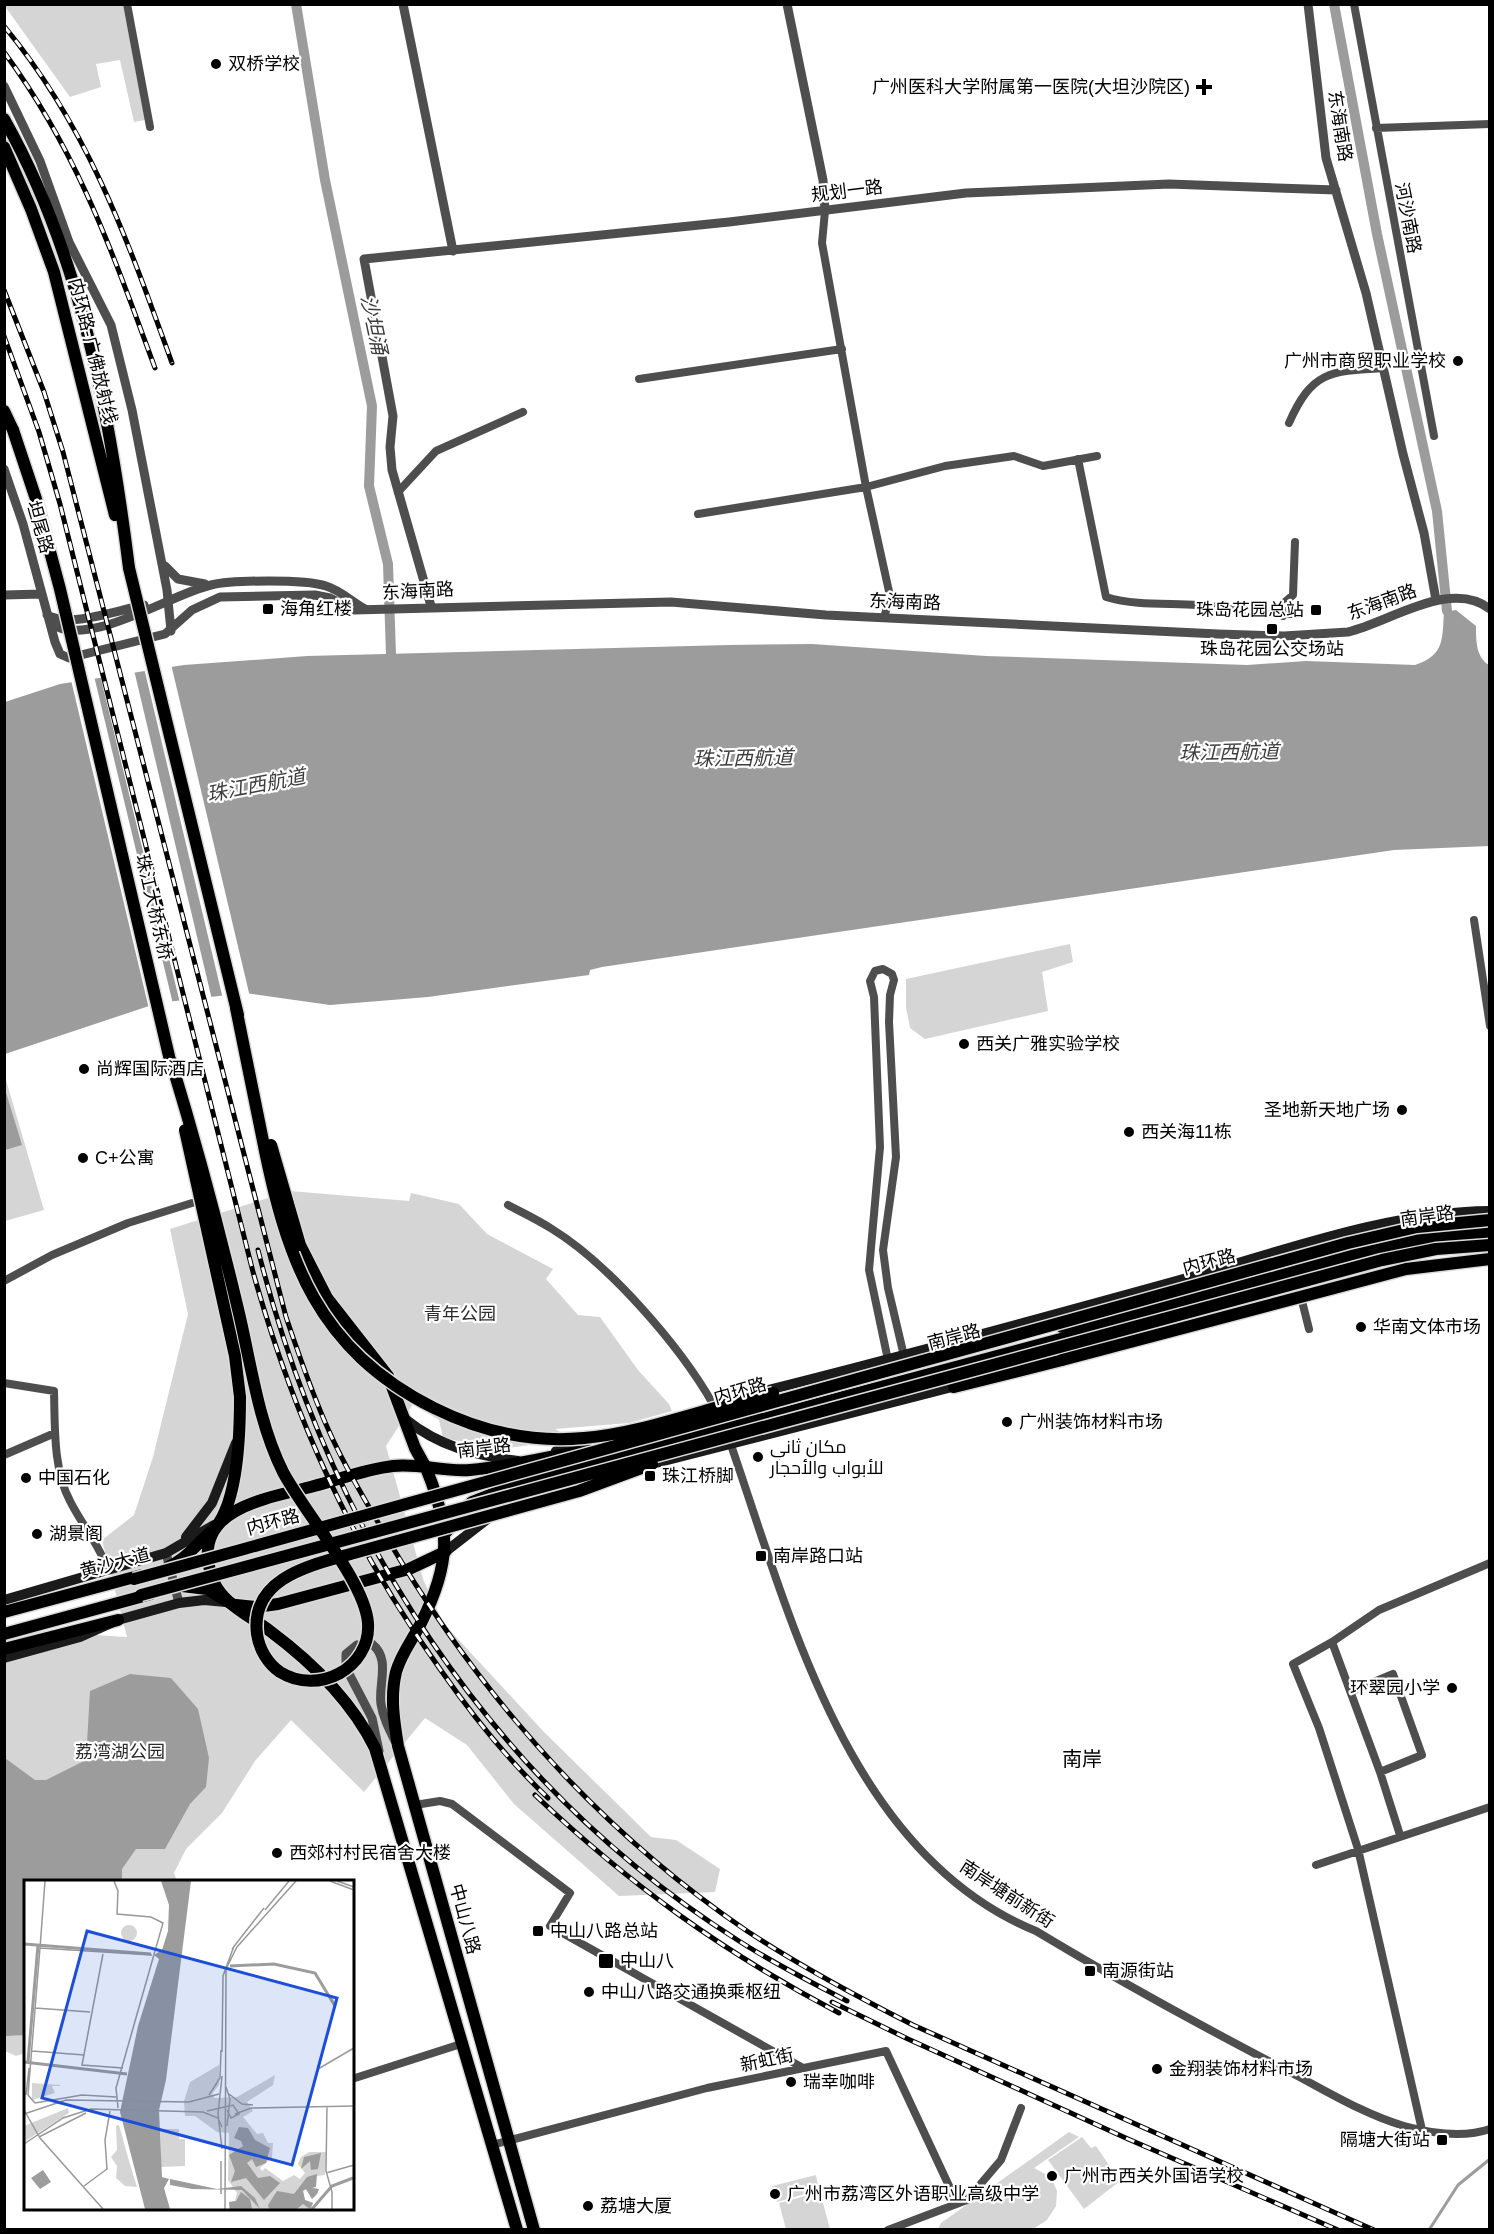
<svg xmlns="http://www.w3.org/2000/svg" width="1494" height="2234" font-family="Helvetica,Cairo,'Noto Sans SC',sans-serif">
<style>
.green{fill:#d5d5d5}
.water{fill:#9c9c9c}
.pier{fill:#fff}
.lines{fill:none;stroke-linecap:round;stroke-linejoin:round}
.stream{stroke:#9c9c9c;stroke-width:3}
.canal{stroke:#9c9c9c;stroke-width:10}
.primary-casing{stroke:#dbdbdb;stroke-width:15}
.trunk-casing{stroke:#dbdbdb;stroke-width:15}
.minor{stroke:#4e4e4e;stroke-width:8}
.tertiary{stroke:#4e4e4e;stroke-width:9}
.secondary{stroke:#1b1b1b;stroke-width:10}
.primary{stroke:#000;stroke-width:12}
.trunk{stroke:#000;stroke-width:12}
.rail-casing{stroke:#000;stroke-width:5}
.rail{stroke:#fff;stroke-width:3;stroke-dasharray:9;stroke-linecap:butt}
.trunk-bridge-casing{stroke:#dbdbdb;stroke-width:15;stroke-linecap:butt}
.trunk-bridge{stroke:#000;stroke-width:12}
.poi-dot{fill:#000;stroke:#fff;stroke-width:2}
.labels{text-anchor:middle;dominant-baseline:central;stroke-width:4.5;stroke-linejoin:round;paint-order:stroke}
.poi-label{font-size:18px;fill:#000;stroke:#fff;text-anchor:start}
.street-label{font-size:18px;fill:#000;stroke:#fff}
.park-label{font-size:18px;fill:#2c2c2c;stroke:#fff}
.water-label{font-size:20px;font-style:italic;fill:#3d3d3d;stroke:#fff}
.neighbourhood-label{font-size:20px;fill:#000;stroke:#fff}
.inset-river{fill:none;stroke:#9c9c9c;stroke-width:3}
.inset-road{fill:none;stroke:#999;stroke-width:1.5}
.view{fill:#1d4ed8;fill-opacity:0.15;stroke:#1d4ed8;stroke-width:3}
.inset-edge{fill:none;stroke:#000;stroke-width:3}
</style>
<rect width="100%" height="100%" fill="#fff"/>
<path class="green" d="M4 5H123L145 120 134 122 120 60 96 64 101 87 70 97Z
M1070 944 1073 962 1042 972 1048 1011 925 1039 910 1028 906 1007V979Z
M4 1073 44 1210 5 1221H4Z
M290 1191 409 1201 411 1193 459 1204 487 1234 553 1269 546 1279 578 1315 600 1317 638 1370 669 1404 672 1411 629 1423 555 1429 573 1439 501 1449 443 1438 439 1420 413 1404 386 1446 423 1579 444 1624 544 1732 651 1837 676 1840 720 1869 715 1892 619 1896 514 1804 467 1745 425 1718 364 1792 291 1720 255 1761 222 1813 186 1849 174 1873 177 1881 26 1882 25 2053 16 2056 5 2051V1660L95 1635 127 1637 102 1540 134 1515 153 1457 188 1314 170 1229Z
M1069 2132 1079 2137 1034 2168 1051 2177 1057 2191 1056 2206 1047 2220 1033 2229H938L941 2223Z
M1082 2137 1091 2148 1096 2146 1120 2181 1084 2209 1048 2160Z
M816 2175 819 2190 777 2202 772 2186Z
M820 2192 830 2229H786L779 2203Z"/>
<path class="water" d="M1456 610 1476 626C1476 641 1476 657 1489 665V846L1394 850 602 967 590 970 589 975 428 997 330 1005 245 993 158 1003 5 1054V702L60 684 184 665 307 656 729 645 812 644 986 656 1247 665 1306 661 1415 665C1445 655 1442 639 1444 612Z
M4 1086 22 1145 5 1150H4Z
M130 1674 171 1678 198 1709 209 1758 206 1787 190 1804 165 1849H136L122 1869V1881L26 1882 25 2035 5 2036V1758L35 1780H46L86 1760 90 1691Z"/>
<path class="pier" d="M171 664 250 997 223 999 144 668Z
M134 670 212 1000 180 1003 100 675Z
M94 676 173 1004 149 1009 71 680Z"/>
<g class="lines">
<path class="stream" d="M1429 2230 1458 2185 1490 2159"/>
<path class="canal" d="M296 4 325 180 372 406 369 486 388 564 391 655
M1334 4 1377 234 1437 511 1447 611"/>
<defs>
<path id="primary" d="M1062 1327 1377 1242 1420 1234 1490 1227
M426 1468C451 1528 451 1564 421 1623 413 1639 401 1654 396 1672 390 1697 394 1721 398 1746L534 2230
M446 1532 472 1502 518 1484 1386 1252 1423 1244 1490 1238
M236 1605 256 1607 278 1604 409 1569 445 1552
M517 2230 375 1748C351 1700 313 1663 270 1631 253 1618 229 1607 217 1588 212 1580 209 1569 208 1558 203 1505 276 1497 314 1486 340 1479 367 1469 393 1466 419 1463 444 1472 470 1470 506 1467 542 1458 578 1452"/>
<path id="trunk" d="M4 119C81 255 110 415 129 568
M4 147 31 209 54 272 115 515
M4 411 13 430
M300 1245 327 1298 388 1376 415 1448 426 1468
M954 1387 1062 1360
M168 1567C180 1562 188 1554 197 1545 204 1537 215 1530 220 1521 238 1492 240 1431 240 1397
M182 1586 207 1589 232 1604
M4 1612 142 1575
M4 1634 151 1594
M4 1649 118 1620"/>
</defs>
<use href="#primary" class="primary-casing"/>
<use href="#trunk" class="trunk-casing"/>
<path class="minor" d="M127 4 150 127
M1354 4 1434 436
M1376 128 1490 124
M825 211 822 243 866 487 890 596 884 618
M639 379 842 349
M1289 423C1312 371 1330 371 1384 368
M1078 459 1106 597C1136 606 1167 603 1198 605 1232 607 1266 618 1300 613
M398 492 436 451 523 412
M698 514 866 487 945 466 1014 456 1043 466 1097 456
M1283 616 1285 602 1293 595 1295 542
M1474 920 1490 1026
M508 1205C523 1213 538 1220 552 1229 609 1264 680 1346 713 1404
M4 1281 52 1255 128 1223 192 1203
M1300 1293 1309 1329
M888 1360 869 1270 880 1147 874 997 870 981 875 971 883 969 892 974 894 980 890 995 889 1022 896 1157 883 1250 888 1288 904 1356
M4 1383 54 1391C55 1425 53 1470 70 1501 82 1525 99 1544 108 1570
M731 1445C790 1616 849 1855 1036 1931 1119 1981 1203 2027 1288 2071 1325 2090 1363 2114 1404 2126 1430 2133 1464 2138 1490 2129
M4 1455 55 1433
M1332 1642 1380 1772 1400 1835
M1352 1691 1393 1674 1422 1755 1380 1772
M415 1805 440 1801 452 1804 570 1893 550 1926 803 2068
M1316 1865 1490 1807
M352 2079 464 2043
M1422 2130 1358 1849 1319 1728 1293 1664 1332 1642 1379 1610 1490 1563
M492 2145 707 2088 886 2051 957 2203
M888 2230 967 2200 1001 2160 1021 2108"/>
<path class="tertiary" d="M403 4 453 251
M787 4 823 180 825 211
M1308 4 1326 158 1366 293 1403 454 1424 533 1436 600
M4 86 40 161 69 242 111 325 132 410 167 590 171 631
M4 469 23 524 55 642 60 654 69 658 165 634 192 610 220 597 315 595 330 598 354 610 671 602 826 615 1218 634 1284 636 1348 632C1390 622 1451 578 1490 609
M165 566 178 579 205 584
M4 595 42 594
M431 606 392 470 390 447 393 416 364 259 729 222 966 193 1169 184 1336 190
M47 615C70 628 119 610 144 605
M50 623C88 650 170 594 211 585 232 580 305 579 326 586 340 590 352 602 365 609
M166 1553 179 1603
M379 1751 372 1718 346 1668V1654L357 1645 372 1644C391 1659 378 1684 381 1704 383 1717 389 1729 395 1741"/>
<path class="secondary" d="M1000 1370 1040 1359
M764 1391C909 1355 1053 1315 1198 1275 1292 1248 1390 1212 1490 1211
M405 1419C440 1447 475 1455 518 1461
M556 1451 593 1440
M644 1466 960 1385
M186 1537 212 1503 236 1443
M445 1552 490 1517
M4 1600 166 1553 214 1525
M4 1658 80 1637 118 1620 179 1603 204 1600 226 1602"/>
<use href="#primary" class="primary"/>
<use href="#trunk" class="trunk"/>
<defs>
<path id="rail" d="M4 26C89 129 127 239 172 363
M4 52C79 154 112 252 155 368
M4 290 44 392 63 452 286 1317C299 1355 312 1394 329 1431 345 1468 367 1503 387 1538 479 1694 597 1829 747 1931 800 1966 856 1996 913 2025L1374 2230
M4 336 39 432 60 504 253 1272C294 1418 352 1546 440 1669 472 1715 507 1759 548 1798
M258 1250C329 1530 491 1785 739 1941 773 1963 811 1982 847 2001
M535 1795C630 1885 723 1952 839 2013
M832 2002 908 2039 1128 2139 1338 2230"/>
</defs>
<use href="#rail" class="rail-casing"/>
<use href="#rail" class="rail"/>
<defs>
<path id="trunk-bridge" d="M13 430 36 499 60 589 172 1069
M129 568 238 1015
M236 1008C245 1052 254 1097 263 1141 287 1261 317 1349 434 1408 480 1431 532 1443 584 1438 645 1433 712 1406 773 1393
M171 1061C196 1143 218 1225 238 1309 251 1363 258 1422 283 1472 304 1512 365 1582 368 1623 371 1668 318 1696 280 1672 268 1664 259 1649 257 1634 250 1577 312 1565 354 1553L579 1491 652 1464
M185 1130 235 1356 240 1397
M271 1145 300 1245
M1062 1360 1406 1269 1490 1259
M134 1579C539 1469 942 1352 1348 1243L1417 1227 1490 1220
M141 1595 1382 1260 1436 1249 1490 1245"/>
</defs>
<use href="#trunk-bridge" class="trunk-bridge-casing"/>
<use href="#trunk-bridge" class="trunk-bridge"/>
</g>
<g class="poi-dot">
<circle cx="216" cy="64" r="6"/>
<path d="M1201 78h6v6h6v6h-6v6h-6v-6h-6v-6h6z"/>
<circle cx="1458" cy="361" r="6"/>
<rect x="262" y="603" width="12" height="12" rx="3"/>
<rect x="1310" y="604" width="12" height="12" rx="3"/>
<rect x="1266" y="623" width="12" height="12" rx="3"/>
<circle cx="964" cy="1044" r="6"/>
<circle cx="84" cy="1069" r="6"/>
<circle cx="1402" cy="1110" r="6"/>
<circle cx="1129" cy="1132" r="6"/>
<circle cx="83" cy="1158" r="6"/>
<circle cx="1361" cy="1327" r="6"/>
<circle cx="1007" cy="1422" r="6"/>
<circle cx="758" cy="1457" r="6"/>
<rect x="644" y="1470" width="12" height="12" rx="3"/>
<circle cx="26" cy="1478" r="6"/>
<circle cx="37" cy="1534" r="6"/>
<rect x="755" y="1550" width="12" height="12" rx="3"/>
<circle cx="1452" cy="1688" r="6"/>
<circle cx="277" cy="1853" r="6"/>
<rect x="532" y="1925" width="12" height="12" rx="3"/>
<rect x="598" y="1953" width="16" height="16" rx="3"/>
<rect x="1084" y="1965" width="12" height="12" rx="3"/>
<circle cx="589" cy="1992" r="6"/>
<circle cx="1157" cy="2069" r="6"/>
<circle cx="791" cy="2082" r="6"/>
<rect x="1436" y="2134" width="12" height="12" rx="3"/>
<circle cx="1052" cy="2176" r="6"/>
<circle cx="775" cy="2194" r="6"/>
<circle cx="588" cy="2206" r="6"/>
</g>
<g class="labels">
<g class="poi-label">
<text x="228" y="64">双桥学校</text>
<text x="1190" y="87" text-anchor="end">广州医科大学附属第一医院(大坦沙院区)</text>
<text x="1446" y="361" text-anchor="end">广州市商贸职业学校</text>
<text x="280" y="609">海角红楼</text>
<text x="1304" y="610" text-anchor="end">珠岛花园总站</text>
<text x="1272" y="649" text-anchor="middle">珠岛花园公交场站</text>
<text x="976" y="1044">西关广雅实验学校</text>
<text x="96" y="1069">尚辉国际酒店</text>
<text x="1390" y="1110" text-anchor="end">圣地新天地广场</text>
<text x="1141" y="1132">西关海11栋</text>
<text x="95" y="1158">C+公寓</text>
<text x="1373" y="1327">华南文体市场</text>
<text x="1019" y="1422">广州装饰材料市场</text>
<text x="770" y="1447">مكان ثاني<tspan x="770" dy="21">للأبواب والأحجار</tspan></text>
<text x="662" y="1476">珠江桥脚</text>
<text x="38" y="1478">中国石化</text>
<text x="49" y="1534">湖景阁</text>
<text x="773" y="1556">南岸路口站</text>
<text x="1440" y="1688" text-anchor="end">环翠园小学</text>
<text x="289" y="1853">西郊村村民宿舍大楼</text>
<text x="550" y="1931">中山八路总站</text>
<text x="620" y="1961">中山八</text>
<text x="1102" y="1971">南源街站</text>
<text x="601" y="1992">中山八路交通换乘枢纽</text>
<text x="1169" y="2069">金翔装饰材料市场</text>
<text x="803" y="2082">瑞幸咖啡</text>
<text x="1430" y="2140" text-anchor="end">隔塘大街站</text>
<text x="1064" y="2176">广州市西关外国语学校</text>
<text x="787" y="2194">广州市荔湾区外语职业高级中学</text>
<text x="600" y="2206">荔塘大厦</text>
</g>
<g class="street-label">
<text transform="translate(1340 126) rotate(81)">东海南路</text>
<text transform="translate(847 191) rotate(-7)">规划一路</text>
<text transform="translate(1408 218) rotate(79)">河沙南路</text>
<text transform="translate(93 351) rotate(76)">内环路-广佛放射线</text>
<text transform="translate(40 527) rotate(74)">坦尾路</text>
<text transform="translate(418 591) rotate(-3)">东海南路</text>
<text transform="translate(905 602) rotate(2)">东海南路</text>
<text transform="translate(1382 602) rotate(-20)">东海南路</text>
<text transform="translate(154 907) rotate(77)">珠江大桥东桥</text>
<text transform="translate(1427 1216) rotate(-8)">南岸路</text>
<text transform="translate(1209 1262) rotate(-15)">内环路</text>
<text transform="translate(954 1337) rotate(-15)">南岸路</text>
<text transform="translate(740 1391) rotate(-16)">内环路</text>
<text transform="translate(484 1448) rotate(-7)">南岸路</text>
<text transform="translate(273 1522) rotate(-15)">内环路</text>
<text transform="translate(115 1563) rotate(-15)">黄沙大道</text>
<text transform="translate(1007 1894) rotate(33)">南岸塘前新街</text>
<text transform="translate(465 1919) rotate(75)">中山八路</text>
<text transform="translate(767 2060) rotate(-12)">新虹街</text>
</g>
<g class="park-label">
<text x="460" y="1314">青年公园</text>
<text x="120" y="1752">荔湾湖公园</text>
</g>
<g class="water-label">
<text transform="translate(374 325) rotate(78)">沙坦涌</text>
<text transform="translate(1229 752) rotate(-1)">珠江西航道</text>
<text transform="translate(743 758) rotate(-1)">珠江西航道</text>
<text transform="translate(256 785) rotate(-11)">珠江西航道</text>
</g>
<g class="neighbourhood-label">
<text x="1082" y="1759">南岸</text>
</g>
</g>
<g transform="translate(24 1880)">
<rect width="330" height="330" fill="#fff"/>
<path d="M97 53a8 8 0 1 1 16 0a8 8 0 1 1-16 0ZM195 185V205L188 214 191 218 213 217 251 195 249 205 223 222 229 231 219 237 233 254 239 253 244 263H249L248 278 236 288 238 291 241 288 259 301 270 295 276 299 281 293 274 284 277 277 285 272H302L301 295 293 296 288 308 295 309 293 314 288 319 282 309 279 311 281 320 289 323 287 329H205V322L211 321 213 313 204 300 205 253 193 252 171 236H161L160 221 166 202ZM8 203 36 205V206H28L31 213 8 220ZM44 228 45 233 0 262V246ZM95 245 105 281 113 307 101 306 92 298 93 286 87 277 93 270 92 246ZM136 249H155V259H161V286L137 287Z" fill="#d5d5d5"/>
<path d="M137 1H167L142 200 135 230 138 297 145 299 140 308 146 329H121L96 232 114 146 135 79 130 75 138 70 144 51 145 25ZM215 247 224 248 231 260 246 268 242 283 232 287 228 279 223 283 234 298 246 296 256 303 240 320 222 298 207 302 211 291 205 275 219 266 217 261 210 258ZM297 273 294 289 287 290 286 281 277 289 280 277ZM19 290 27 302 16 309 7 298ZM293 294 292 307 288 308 295 309 293 314 288 319 282 309 279 311 281 320 289 323 286 329 279 324 273 329H245L244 325 253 311 270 314 283 297ZM146 299 193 309 217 306 231 318 236 329 218 310 168 309 146 305ZM217 312 226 319 228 329H206L205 322 212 321Z" fill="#9c9c9c"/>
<path class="inset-river" d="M0 64 127 74M206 86 250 84 291 93 311 126M0 182 103 194M4 182 14 65M288 329 308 306 329 298"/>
<path class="inset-road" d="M21 1 16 68 128 75M90 1 94 11 93 34 127 37 139 43 92 208 94 228M306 1 330 10M313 1 330 7M241 30 265 1M208 69 240 28M79 74 58 185 99 188M11 128 66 132M8 171 60 175M198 172 199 96 210 66M294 189 330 168M198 196 194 234 198 269M202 207 206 219 203 246M205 214 218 224 229 225M2 215 5 188M185 215 196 198 197 170M11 223 58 215 92 217M11 223 4 215 16 68M303 226 302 291 308 312V329M0 230 16 258 79 329M183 231 209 225 215 234 207 238 203 230M0 234 42 220 165 222 195 214M211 234 227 228 330 226M15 257 62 233M0 264 39 238 67 229 179 232 194 238 198 247M197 281V314M302 293 330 285M60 306 83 289 81 260 86 231M201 329 202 89 213 67 272 1"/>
<path class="view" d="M63 51 313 118 268 285 18 218Z"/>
<rect width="330" height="330" class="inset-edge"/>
</g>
<rect width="1494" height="2234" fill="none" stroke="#000000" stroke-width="12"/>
</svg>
